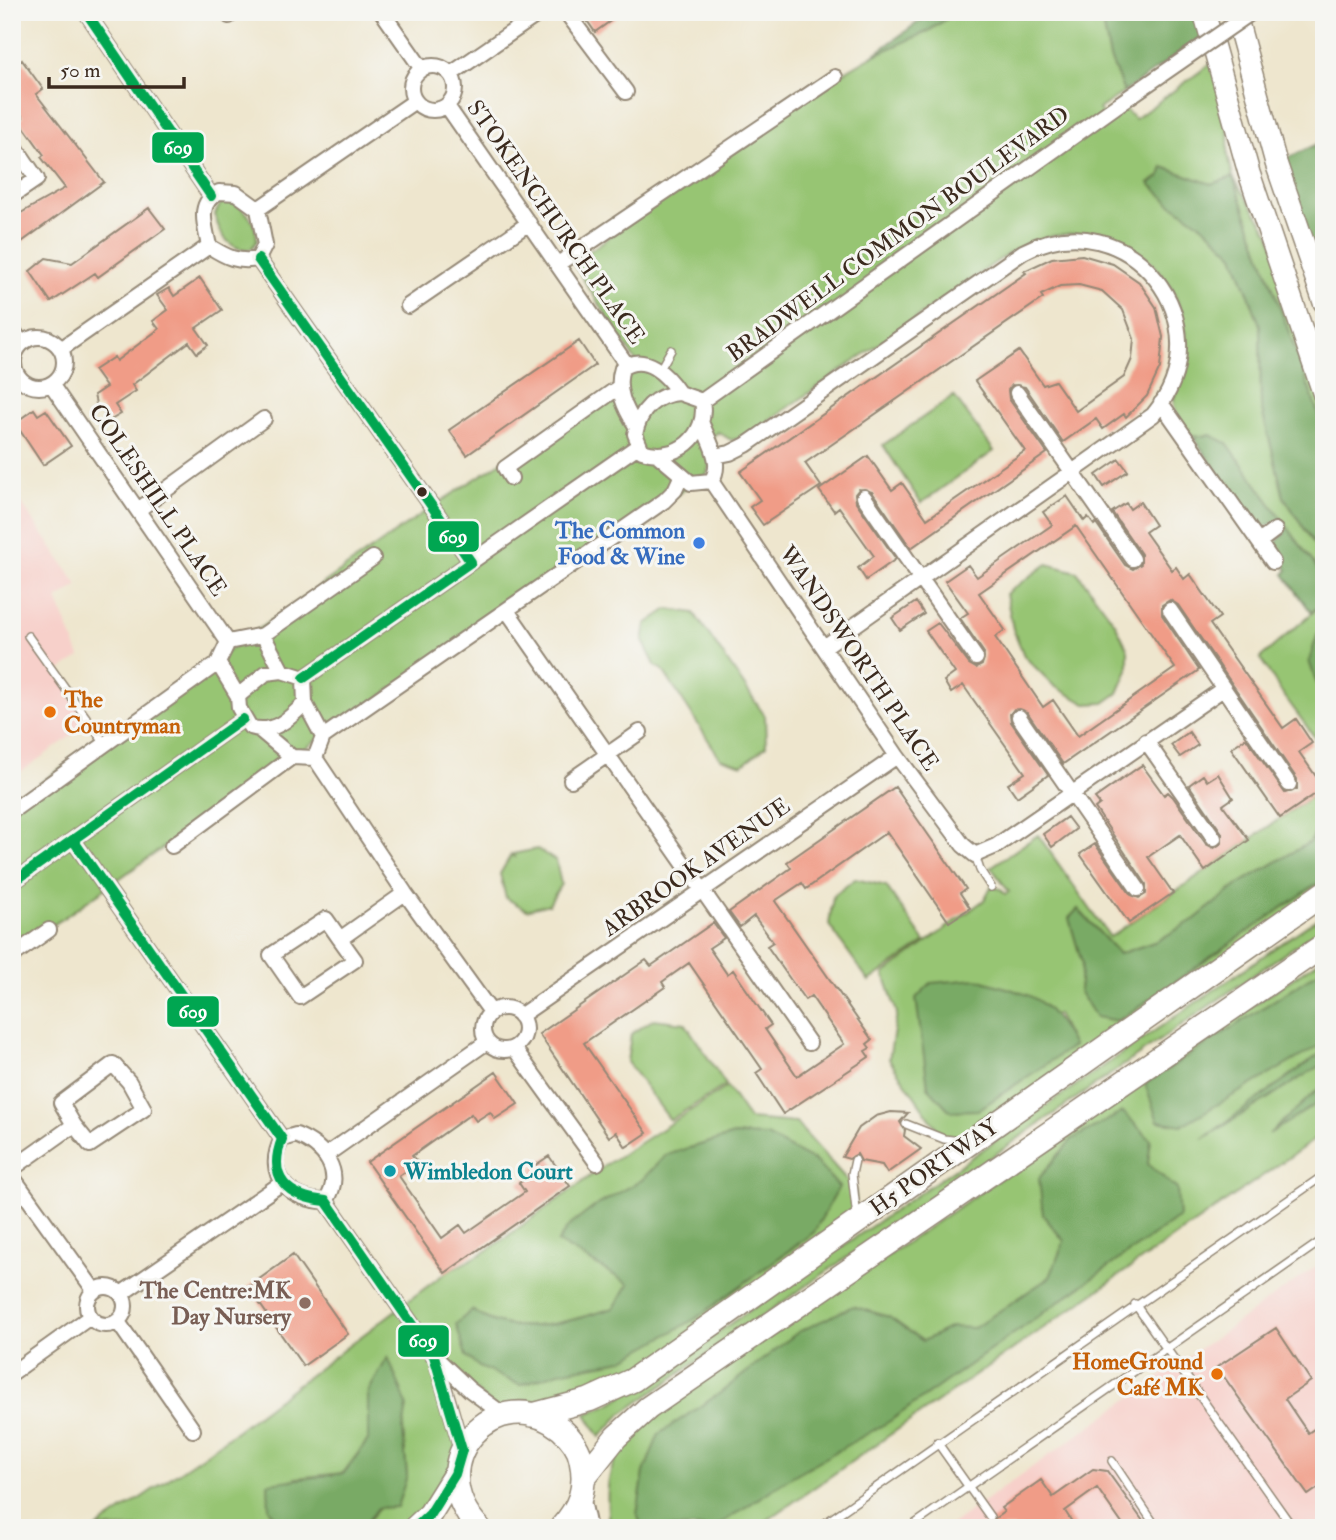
<svg xmlns="http://www.w3.org/2000/svg" width="1336" height="1540" font-family="'IM FELL Double Pica',serif">
<style>
.built{fill:#f7d0ca}
.green{fill:#97c573;stroke:#697848;stroke-width:2;fill-rule:evenodd}
.forest{fill:#79aa65;stroke:#5a6a42;stroke-width:2}
.building{fill:#f09c87;fill-rule:evenodd}
.lines{fill:none;stroke-linecap:round;stroke-linejoin:round}
.lane-casing{stroke:#948876;stroke-width:10}
.street-casing{stroke:#948876;stroke-width:18}
.secondary-casing{stroke:#948876;stroke-width:24}
.primary-casing{stroke:#948876;stroke-width:26}
.lane{stroke:#fff;stroke-width:7}
.street{stroke:#fff;stroke-width:14}
.secondary{stroke:#fff;stroke-width:21}
.primary{stroke:#fff;stroke-width:23}
.street-bridge-casing{stroke:#948876;stroke-width:18;stroke-linecap:butt}
.street-bridge{stroke:#fff;stroke-width:14}
.bus-1-casing{stroke:#f6f6f2;stroke-width:16}
.bus-1{stroke:#00a651;stroke-width:10}
.bus-dot{fill:#3b2a1e;stroke:#f6f6f2;stroke-width:2.5}
.shop-dot{fill:#3f7fe0;stroke:#f6f6f2;stroke-width:2.5}
.food-dot{fill:#e8710a;stroke:#f6f6f2;stroke-width:2.5}
.culture-dot{fill:#0f9aa8;stroke:#f6f6f2;stroke-width:2.5}
.education-dot{fill:#8d6e63;stroke:#f6f6f2;stroke-width:2.5}
.labels{text-anchor:middle;dominant-baseline:central;stroke-width:6;stroke-linejoin:round;paint-order:stroke}
.street-label{font-size:23px;fill:#3b2a1e;stroke:#f6f6f2}
.shop-label{font-size:23px;font-weight:bold;fill:#366cbe;stroke:#f6f6f2;text-anchor:end}
.food-label{font-size:23px;font-weight:bold;fill:#c56008;stroke:#f6f6f2;text-anchor:start}
.culture-label{font-size:23px;font-weight:bold;fill:#0d838f;stroke:#f6f6f2;text-anchor:start}
.education-label{font-size:23px;font-weight:bold;fill:#785e54;stroke:#f6f6f2;text-anchor:end}
.line-badge{stroke:#f6f6f2;stroke-width:2.5}
.badge-label{font-size:19px;text-anchor:middle;font-weight:bold;fill:#fff}
</style>
<rect width="100%" height="100%" fill="#f6f6f2"/>
<filter id="ink" filterUnits="userSpaceOnUse"><feTurbulence type="fractalNoise" baseFrequency=".0143" numOctaves="2"/><feDisplacementMap in="SourceGraphic" scale="14" xChannelSelector="R" yChannelSelector="G"/><feConvolveMatrix kernelMatrix="1 2 1 2 8 2 1 2 1" color-interpolation-filters="sRGB"/></filter>
<filter id="wash" filterUnits="userSpaceOnUse"><feTurbulence type="fractalNoise" baseFrequency=".00686" numOctaves="4" result="noise"/><feDisplacementMap in="SourceGraphic" scale="28" xChannelSelector="R" yChannelSelector="G"/><feGaussianBlur stdDeviation="1.57" result="paint"/><feColorMatrix in="noise" values="0 0 0 0 0 0 0 0 0 0 0 0 0 0 0 0 0 1.4 0 .05"/><feComposite in="paint" operator="in"/></filter>
<g filter="url(#wash)">
<rect width="100%" height="100%" fill="#eee6ce"/>
<path class="built" d="M12 490 78 585 57 599 80 657 59 671 72 690 68 693 88 724 12 778Z
M1324 1261V1528H946Z"/>
<path class="green" d="M956 12H1101L1110 58 1124 92 1099 109 1103 116 1119 104 1135 119 1216 60 1229 101 1228 155 1233 177 1270 234 1324 395V430L1233 177 1211 184 1163 167 1160 177 1150 182 1170 203 1205 227 1234 255 1260 325 1261 406 1284 497 1324 559V578L1227 443 1210 435 1193 437C1187 428 1175 416 1174 405 1172 395 1179 384 1182 374 1187 357 1187 338 1183 321 1165 238 1078 211 1009 253L746 437 731 440 718 432 703 445 710 463 707 474 292 757 12 954V803L423 513 627 380 630 373 640 368 573 263 814 90 872 56 927 32Z
M222 201C243 201 257 222 257 241L251 249C229 252 218 232 215 214Z
M954 396 994 451 921 503 883 445Z
M1047 564 1077 572 1115 623 1128 650V670L1118 693 1104 703 1086 704 1054 686 1024 656 1013 629 1006 594Z
M1324 603V638L1318 634V687L1324 690V750L1280 690 1260 658Z
M668 609 694 613 765 716 766 746 742 765 720 758 662 669 656 667 643 641 646 624Z
M1324 788V819L1310 842 1239 884 1195 919 1157 941 1119 954 1078 909 1069 918 1082 963 1079 991 1118 1021 1324 879V893L970 1142 944 1139 889 1059 897 1013 884 974 984 900 991 887 1001 889 1005 894 1009 892 991 867 1038 835 1110 937ZM1057 1014 1073 1046 928 1087 924 1045Z
M537 849 556 861 561 884 549 904 527 910 506 898 500 874 511 855 516 858 513 854Z
M855 879 886 886 925 942 869 981 829 925 833 896Z
M1324 914V926L620 1415 600 1437 586 1414 610 1404 685 1355Z
M1324 957V1133L756 1528H609C604 1468 610 1461 650 1418Z
M654 1019 685 1023 726 1085 670 1120 627 1062 631 1034Z
M727 1087 749 1119 796 1123 855 1189 857 1222 633 1380 504 1415 436 1358 462 1450 415 1528H362L407 1476 403 1430 407 1405 368 1393V1440L343 1473 296 1478 269 1509 284 1528H97L208 1452 445 1273 487 1251 607 1164ZM734 1135 799 1154 816 1162 814 1232 695 1319 520 1385 472 1310C514 1341 568 1321 614 1308L629 1284 558 1242 594 1207 642 1180 666 1155Z"/>
<path class="forest" d="M932 12H956L927 32 872 56Z
M1101 12H1205L1210 31 1124 92 1110 58Z
M1324 141V302L1276 163Z
M1163 167 1211 184 1233 177 1324 430V559L1284 497 1261 406 1260 325 1234 255 1205 227 1170 203 1149 183 1160 177Z
M1210 435 1227 443 1324 578V603L1311 612 1284 574 1288 570 1277 553V541L1285 533 1277 521 1265 527 1254 524 1193 437Z
M1318 633 1324 638V690L1318 687 1309 661Z
M1324 819V879L1118 1021 1096 1017 1079 991 1082 963 1069 918 1078 909 1119 954 1157 941 1195 919 1239 884 1310 842Z
M1324 968V1043L1182 1125 1158 1121 1145 1084Z
M977 979C1032 997 1044 991 1073 1046L978 1110 950 1111 928 1087 916 998 931 983Z
M1324 1051V1063L1203 1139Z
M1324 1084V1099L1269 1134Z
M1123 1112 1151 1140 1148 1164 1177 1189 1179 1217 890 1421 791 1477 714 1528H642L637 1514 644 1472 659 1434 720 1393 798 1332 853 1306 889 1317 923 1341 951 1327 974 1328 1050 1277 1064 1241 1043 1215 1039 1178 1072 1139Z
M734 1135 767 1136 816 1162 839 1187 814 1232 695 1319 622 1360 559 1372 520 1385 479 1367 466 1356 456 1324 472 1310C513 1341 569 1321 614 1308L629 1284 558 1242 568 1227 594 1207 642 1180 666 1155Z
M388 1357 407 1405 403 1430 407 1476 397 1507 378 1508 362 1528H284L269 1509 268 1483 344 1473 368 1440V1392Z"/>
<g id="blocks">
<path class="building" d="M581 12H623L595 32Z
M22 60 43 89 36 94 104 182 12 249V218L65 188 41 157 44 155 19 120 23 117 12 103V67Z
M149 208 165 229 98 277 95 273 51 302 30 271 46 258 72 263Z
M1082 255 1113 264 1139 282 1156 307 1163 337 1160 368 1147 396 1126 417 1124 414 1103 429 1096 419 1063 442 1025 387 1012 385 1008 390 1009 399 1047 453 911 548 872 492 859 489 855 494 856 502 896 559 866 580 858 568 874 556 839 507 834 511 819 490 868 456 892 490 902 483 927 519 1025 451 975 381 1019 351 1043 385 1055 381 1076 411 1124 377 1132 359 1134 339 1123 310 1102 291 1079 285 1060 286 1041 295 1043 298 805 463 821 486 763 525 750 507 760 500 740 472 1026 273 1024 271 1052 258Z
M200 278 222 310 196 328 208 345 197 353 189 342 132 385 136 391 115 405 121 414 109 421 100 407 97 408 94 395 106 387 94 370 114 357 116 361 159 329 153 321 168 310 157 295 169 288 174 296Z
M579 341 595 365 467 455 449 430Z
M34 409 38 415 46 410 71 446 43 465 15 423Z
M1119 459 1128 471 1104 487 1096 475Z
M1067 496 1084 521 1088 517 1094 525 1096 523 1125 565 1133 569 1141 564V554L1112 512 1126 503 1130 509 1140 502 1155 525 1145 532 1172 570 1176 567 1184 579 1190 574 1220 617 1210 624 1283 728 1296 719 1312 743 1299 752 1324 788 1280 818 1231 748 1246 738 1285 793 1297 789V779L1178 605 1170 600 1162 605V615L1199 670 1063 764 1027 712 1014 709 1010 714 1011 722 1048 775 1017 797 1008 784 1025 773 963 685 951 693 944 681 955 673 926 631 938 623 969 664 976 668 982 665 984 653 960 618 968 613 945 581 968 565 977 577 1016 550 1052 525 1043 512ZM1076 526 1175 668 1078 736 1053 700 1043 707 995 637 1005 630 979 593Z
M916 602 924 614 900 630 892 618Z
M1189 732 1198 745 1180 757 1171 745Z
M1142 765 1164 795 1168 792 1173 797 1206 844 1214 848 1222 843V833L1189 785 1203 775 1207 781 1218 774 1233 798 1223 805 1249 840 1205 871 1180 835 1148 857 1173 893 1129 923 1080 854 1095 844 1131 895 1139 898 1146 894V884L1095 808 1100 804 1095 798Z
M895 787 966 889 960 893 970 908 949 922 887 832 806 889 802 883 775 901 872 1040 867 1044 870 1048 865 1051 869 1057 783 1114 756 1073 762 1069 689 963 662 982 665 987 584 1043 647 1133 626 1147 616 1132 609 1137 539 1034 646 960 651 966 713 923 724 938 709 948 727 974 733 970 753 999 771 1025 765 1029 797 1076 844 1044 811 996 805 1000 795 986 767 946 773 942 754 916 740 927 729 912 791 868 787 862Z
M1067 817 1076 829 1052 847 1043 834Z
M496 1072 518 1104 495 1119 490 1112 476 1121 471 1114 412 1156 418 1163 399 1176 442 1238 460 1225 466 1233 525 1192 519 1183 534 1173 531 1168 549 1156 570 1186 445 1273 367 1162Z
M891 1112 908 1113 900 1122 905 1130 904 1136 921 1149 887 1173 882 1165 861 1161 857 1154 849 1159 842 1157 859 1128 876 1116Z
M293 1255 348 1334 303 1366 248 1287Z
M1276 1328 1311 1381 1285 1399 1308 1433 1324 1422V1484L1308 1495 1217 1367Z
M1093 1469 1107 1471 1148 1528H1125L1097 1488 1065 1511 1076 1528H981L1004 1512 1001 1508 1041 1480 1053 1497Z"/>
</g>
</g>
<g filter="url(#ink)">
<use href="#blocks" fill-opacity="0" stroke="#948876" stroke-width="2"/>
<g class="lines">
<defs>
<path id="lane" d="M659 371 671 350
M28 636 105 744
M975 855 980 870 991 887
M906 1124 944 1139 961 1141
M855 1160 852 1174 857 1218
M1135 1304 1293 1528
M937 1442 990 1517
M1112 1461 1157 1528
M818 1528 1324 1175
M909 1528 1324 1239"/>
<path id="street" d="M86 12 211 196
M382 12 422 69
M566 12 626 92
M229 16 234 12
M411 88a22 22 0 1 1 44 0a22 22 0 1 1-44 0Z
M451 74 541 12
M447 106 627 365
M12 142 37 179 12 196
M219 192 236 193 258 209 265 245 258 259C238 263 226 257 209 246 205 225 196 203 219 192Z
M258 209 415 101
M258 259 471 562
M558 264 835 77
M408 306 529 223
M12 329 22 343
M14 362a25 25 0 1 1 50 0a25 25 0 1 1-50 0Z
M61 349 209 246
M51 384 228 642
M679 393 702 401C709 436 675 463 642 451L635 434C640 410 655 395 679 393Z
M1017 393 1133 559
M702 401 1119 104
M1161 403 1273 562
M636 426C625 409 615 389 622 368 645 352 667 375 679 393
M659 456 691 483 711 481C724 464 709 442 702 424
M715 456 730 453 746 445 1023 252C1128 196 1228 325 1153 415L824 647
M511 478 505 468 619 387
M711 481 897 756 963 845 975 855 996 846 1223 689
M864 497 976 658
M138 510 264 419
M1259 542 1275 530
M1170 610 1289 784
M508 612 809 1043
M263 635 282 671
M228 642 263 635 373 558
M218 663 238 696
M282 671 304 678 305 703C289 719 273 735 250 727L239 708 238 696 266 673Z
M304 678 638 446
M1019 717 1138 889
M261 731 292 757 315 758 323 737 305 703
M323 737 664 501 675 490 681 477
M1146 741 1214 838
M315 758 405 893 491 1012
M571 780 640 732
M12 811 218 663 228 642
M73 840 282 1139
M172 846 292 757
M12 883 243 719
M340 939 326 919 271 955 300 997 355 960 340 939 405 893
M12 956 49 930
M483 1029a21 21 0 1 1 42 0a21 21 0 1 1-42 0Z
M520 1016 897 756
M514 1048 597 1163
M113 1064 129 1082 144 1109 90 1145 74 1125 61 1103Z
M296 1135C324 1146 345 1172 326 1201 290 1201 263 1175 282 1139Z
M326 1155 487 1042
M12 1169 74 1125
M12 1176 94 1290
M326 1201 434 1356 470 1390 504 1415
M87 1306a19 19 0 1 1 38 0a19 19 0 1 1-38 0Z
M121 1294 282 1183
M118 1322 193 1430
M435 1357 462 1450
M12 1373 90 1317
M582 1496 589 1528"/>
<path id="secondary" d="M1204 12 1249 173 1324 395
M1235 12 1276 163 1324 302"/>
<path id="primary" d="M532 1415 589 1400 633 1380 1324 893
M585 1476 616 1437 648 1408 1324 945
M415 1528 430 1514 455 1474
M479 1528C416 1462 499 1377 561 1429 570 1437 579 1448 581 1460 587 1488 580 1507 561 1528"/>
</defs>
<use href="#lane" class="lane-casing"/>
<use href="#street" class="street-casing"/>
<use href="#secondary" class="secondary-casing"/>
<use href="#primary" class="primary-casing"/>
<use href="#lane" class="lane"/>
<use href="#street" class="street"/>
<use href="#secondary" class="secondary"/>
<use href="#primary" class="primary"/>
<defs>
<path id="street-bridge" d="M1119 104 1252 12"/>
</defs>
<use href="#street-bridge" class="street-bridge-casing"/>
<use href="#street-bridge" class="street-bridge"/>
<defs>
<path id="bus-1" d="M86 12 211 196
M258 259 471 562 304 678
M73 840 282 1139C267 1178 287 1197 326 1201L434 1356 462 1450 455 1474 430 1514 415 1528
M12 883 243 719"/>
</defs>
<use href="#bus-1" class="bus-1-casing"/>
<use href="#bus-1" class="bus-1"/>
</g>
</g>
<circle class="bus-dot" cx="422" cy="492" r="6"/>
<circle class="shop-dot" cx="699" cy="543" r="7"/>
<g class="food-dot">
<circle cx="50" cy="712" r="7"/>
<circle cx="1217" cy="1374" r="7"/>
</g>
<circle class="culture-dot" cx="390" cy="1171" r="7"/>
<circle class="education-dot" cx="305" cy="1303" r="7"/>
<g class="labels">
<g class="street-label">
<text transform="translate(556 222) rotate(55)">STOKENCHURCH PLACE</text>
<text transform="translate(898 234) rotate(-36)">BRADWELL COMMON BOULEVARD</text>
<text transform="translate(158 500) rotate(56)">COLESHILL PLACE</text>
<text transform="translate(859 658) rotate(56)">WANDSWORTH PLACE</text>
<text transform="translate(696 867) rotate(-35)">ARBROOK AVENUE</text>
<text transform="translate(934 1167) rotate(-35)">H5 PORTWAY</text>
</g>
<g class="shop-label">
<text x="685" y="530">The Common<tspan x="685" dy="26">Food &amp; Wine</tspan></text>
</g>
<g class="food-label">
<text x="64" y="699">The<tspan x="64" dy="26">Countryman</tspan></text>
<text x="1203" y="1361" text-anchor="end">HomeGround<tspan x="1203" dy="26">Café MK</tspan></text>
</g>
<g class="culture-label">
<text x="404" y="1171">Wimbledon Court</text>
</g>
<g class="education-label">
<text x="291" y="1290">The Centre:MK<tspan x="291" dy="26">Day Nursery</tspan></text>
</g>
</g>
<g class="line-badge">
<rect x="151" y="131" width="54" height="33" rx="7" fill="#00a651"/>
<rect x="427" y="520" width="53" height="33" rx="7" fill="#00a651"/>
<rect x="166" y="995" width="54" height="33" rx="7" fill="#00a651"/>
<rect x="397" y="1324" width="53" height="34" rx="7" fill="#00a651"/>
</g>
<g class="badge-label">
<text x="178" y="154">609</text>
<text x="453" y="543">609</text>
<text x="193" y="1018">609</text>
<text x="423" y="1347">609</text>
</g>
<rect width="1336" height="1540" fill="none" stroke="#f6f6f2" stroke-width="42"/>
<path d="M49 77v10h135v-10" fill="none" stroke="#3b2a1e" stroke-width="3.5"/>
<text x="60" y="77" font-size="21" fill="#3b2a1e" stroke="#f6f6f2" stroke-width="5" paint-order="stroke">50 m</text>
</svg>
